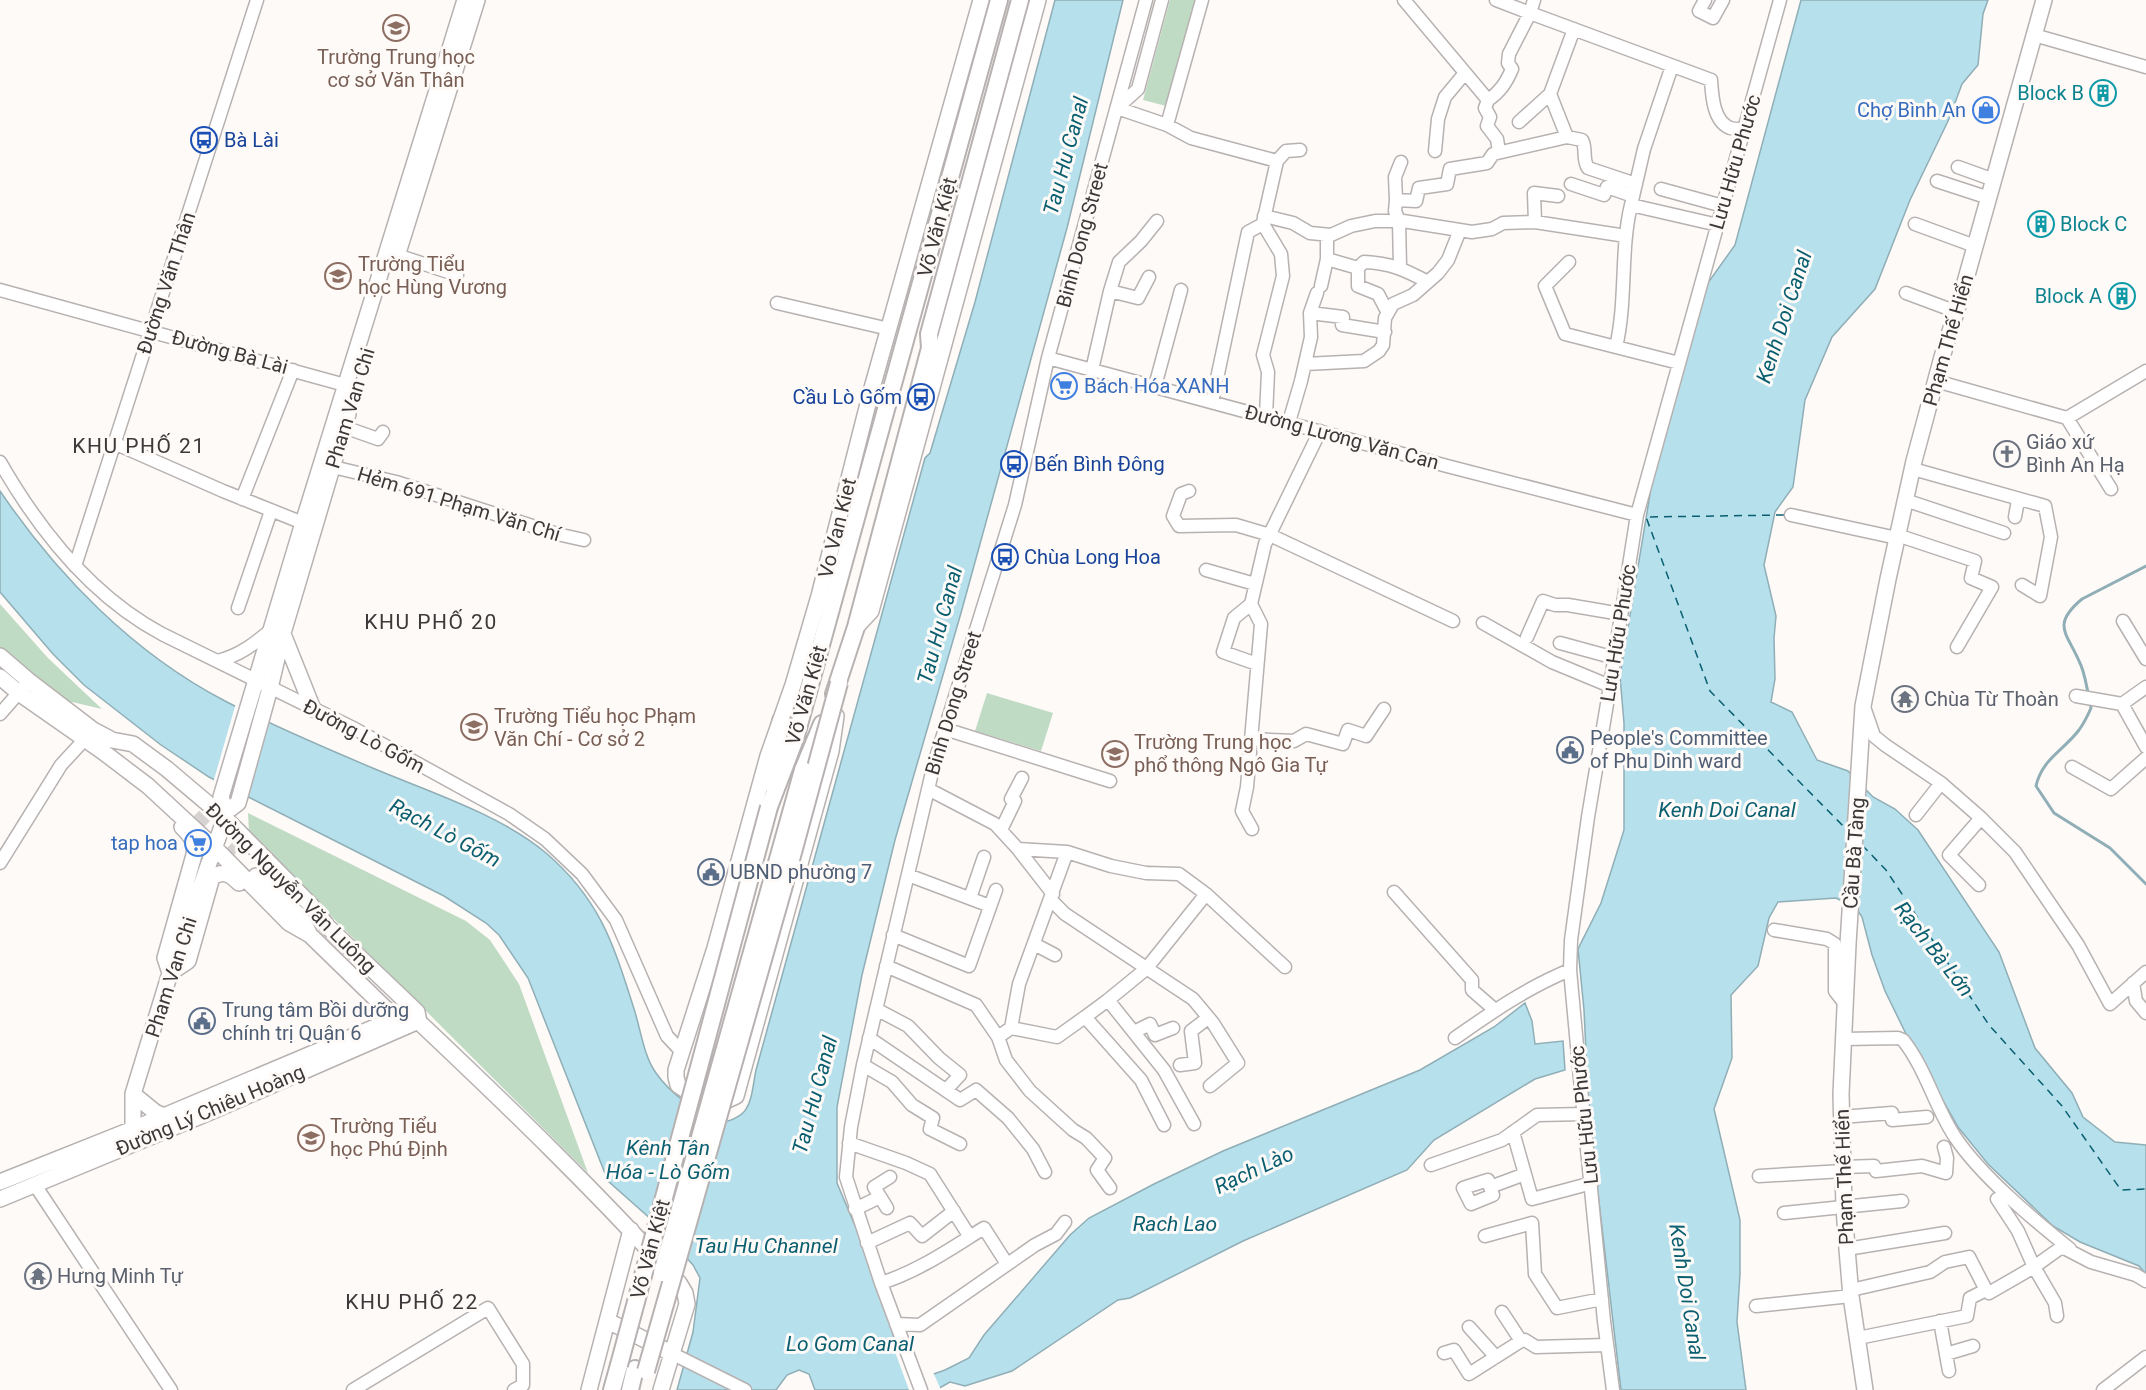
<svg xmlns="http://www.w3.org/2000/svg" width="2146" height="1390" font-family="Roboto,sans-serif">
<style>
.green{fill:#c0dbc3}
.water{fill:#b5e0ec;stroke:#90aeb6;stroke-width:1.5}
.pier{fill:#fefaf8}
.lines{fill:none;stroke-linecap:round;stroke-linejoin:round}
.stream{stroke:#90aeb6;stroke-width:3}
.ferry{stroke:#095f70;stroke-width:1.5;stroke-dasharray:8 6;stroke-linecap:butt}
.major-tunnel{stroke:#d7d3d2;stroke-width:15;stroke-dasharray:15 8;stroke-linecap:butt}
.minor-casing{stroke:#b7b2b1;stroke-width:15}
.major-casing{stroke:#b7b2b1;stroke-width:18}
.highway-casing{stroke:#b7b2b1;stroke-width:20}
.minor{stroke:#fff;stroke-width:12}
.major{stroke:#fff;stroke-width:15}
.highway{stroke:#fff;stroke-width:16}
.highway-bridge-casing{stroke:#b7b2b1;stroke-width:20;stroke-linecap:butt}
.highway-bridge{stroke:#fff;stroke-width:16}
.labels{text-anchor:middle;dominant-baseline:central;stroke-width:6;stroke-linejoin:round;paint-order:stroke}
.education-label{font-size:20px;fill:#785e54;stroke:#fefaf8;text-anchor:start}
.culture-label{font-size:20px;fill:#0d838f;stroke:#fefaf8;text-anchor:end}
.shop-label{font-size:20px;fill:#366cbe;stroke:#fefaf8;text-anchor:end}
.transit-label{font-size:20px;fill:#164399;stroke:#fefaf8;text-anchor:start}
.street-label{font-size:20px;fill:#3b3939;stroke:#fefaf8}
.worship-label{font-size:20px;fill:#5b616d;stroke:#fefaf8;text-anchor:start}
.service-label{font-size:20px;fill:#4e5e75;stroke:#fefaf8;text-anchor:start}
.water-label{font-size:21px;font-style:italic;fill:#095f70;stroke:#fefaf8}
.neighbourhood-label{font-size:21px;letter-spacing:1.5px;fill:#3b3939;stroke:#fefaf8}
</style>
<rect width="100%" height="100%" fill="#fefaf8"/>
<path class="green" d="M1170 0H1195L1166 106 1143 100Z
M0 604 48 658 102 709 59 699 0 648Z
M987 693 1053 713 1041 751 975 731Z
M248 813 466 921 490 940 519 984 588 1173 258 843 249 833Z"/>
<path class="water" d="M1055 0H1123L1067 228 961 613 895 840 862 975 837 1107V1183L872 1266 895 1341 911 1382 945 1370 969 1358 984 1335 1070 1235 1089 1218 1154 1184 1223 1151 1420 1070 1494 1027 1525 1003 1532 1021 1535 1044 1563 1041 1565 1070 1535 1079 1434 1140 1407 1170 1243 1241 1130 1298 1118 1300 1012 1371 965 1386 950 1382 936 1390H815L809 1374 799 1370 787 1375 776 1390H677L693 1332 700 1278 693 1265 653 1221 608 1181 528 978 499 935 486 923 444 896 209 777 161 745 84 685 53 654 0 592V491C57 575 133 653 225 701 273 726 325 748 375 769 430 792 501 815 546 853 601 900 614 946 635 1012 641 1032 644 1056 656 1073 671 1095 696 1110 718 1123 753 1118 750 1100 756 1070L925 458 930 453 975 302Z
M1801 0H1988L1983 14 1978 65 1962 84 1949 119 1910 200 1875 289 1832 337 1805 400 1793 487 1775 512 1764 565 1776 616 1774 638 1775 679 1771 702 1792 712 1817 760 1848 771 1873 797 1895 809 1918 830 1999 952 2035 1048 2072 1093 2083 1117 2115 1142 2146 1145V1274L2139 1266 2080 1242 2053 1226 1988 1164 1958 1127 1908 1038 1885 991 1872 955 1862 917 1856 908 1836 898 1778 902 1769 918 1758 966 1731 995 1732 1058 1714 1109 1740 1220V1274L1737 1322 1746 1390H1621L1589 1116 1584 1010 1578 949 1601 903 1624 830V723L1620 676 1652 482 1705 287 1735 245Z"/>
<path class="pier" d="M236 703 269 718 247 801 213 783Z
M900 1346 913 1379 933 1372 941 1390H909L894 1349Z"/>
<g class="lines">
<path class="stream" d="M2088 693C2086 683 2084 670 2079 661 2067 633 2051 625 2082 599L2146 566
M2090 703 2091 708C2088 715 2084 723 2079 730 2063 751 2042 759 2036 786L2054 813 2110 848 2146 884"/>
<path class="ferry" d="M1784 515 1646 517 1710 691 1848 831
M1862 845 1886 870 1989 1025 2062 1106 2121 1190 2146 1189"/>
<path class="major-tunnel" d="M194 816 234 855"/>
<defs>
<path id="minor" d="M1162 0 1138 89 1117 108 1167 125 1191 138 1277 161
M1404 0 1488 100 1485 108 1490 117 1487 126 1497 139 1499 152
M1496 0 1530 13 1534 0
M1705 0 1699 11 1713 18 1723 0
M2034 35 2146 67
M1672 66 1644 149 1631 205 1718 225
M1488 100C1500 92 1506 83 1512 69L1508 63 1509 54 1530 13 1711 80C1712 95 1713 121 1730 128 1733 129 1740 129 1744 129
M1519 122 1550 94 1574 29
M1167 125 1202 0
M1567 137 1582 140C1587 149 1582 159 1588 168L1636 184
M1435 151 1438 119 1445 97 1465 73
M1958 167 1994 180
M1937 181 1989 198
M1571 184 1604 195 1607 187 1633 196
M1661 189 1723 206
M1558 196 1534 193 1535 222 1626 236
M1396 200 1395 177 1401 162
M1631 205C1620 251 1627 300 1616 347L1679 363
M1264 216 1293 223 1310 233 1331 235 1351 226 1375 221H1403L1472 232 1492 229 1503 223 1535 222
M1263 223 1277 161 1286 151 1300 150
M1263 224 1281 254 1283 276 1263 355 1268 372 1266 416
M1915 224 1975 246
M397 255 457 275
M1327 259 1358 268 1364 262C1391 263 1405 270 1428 282
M1569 262 1545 286 1565 334 1616 347
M1400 267 1399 221 1395 211 1396 200 1416 201 1419 188 1447 184 1450 169 1487 163 1493 154 1567 137 1550 94
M1358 268V286L1378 294 1388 313
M1321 286 1327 259V235
M0 290 356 388
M1110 291 1138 298 1149 277
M1906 293 1957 312
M777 303 889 329
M1310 313 1343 317 1342 325 1385 332
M1048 358 1447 466 1637 515
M1305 364 1364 361 1379 351 1383 345 1385 318 1393 304 1413 295 1438 273 1448 260 1460 230
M1092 370 1110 291 1119 262 1141 241 1157 221
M1936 381 2067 418 2111 489
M1155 386 1181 290
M1212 402 1248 232 1263 224
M2067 418 2146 371
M1289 422 1301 381 1311 337 1310 313 1317 293
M344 427 378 439 383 432
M114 443 223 491 303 523
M0 462C39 530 91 596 162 634L355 729 509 814 545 839 582 874 616 920 667 1036 682 1052
M333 467 396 482 557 534 584 540
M1913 469 2045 506 2051 537 2040 596 2022 585
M1189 491 1181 494 1173 516 1179 526 1236 525 1270 535 1453 621
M242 499 293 370
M1905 500 2004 533
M1791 515 1897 538
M2015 517 2018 500
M1897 535 1975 561 1971 578 1992 587 1957 647
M75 566 257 0
M1206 570 1255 584
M1251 604 1234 618 1223 652 1257 664
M238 608 271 511
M2123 621 2146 659
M1483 623 1552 662 1610 686
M1527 637 1543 601 1555 605H1568L1621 614
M1560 643 1615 658
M217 661C239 656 254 644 271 630
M2146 687 2122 704 2146 747
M2076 696 2122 704
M1864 707 1874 736 1885 745 1941 783 1981 818 2015 852 2078 945 2110 1004 2146 972
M0 714 29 681
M945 729 1110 781
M1251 739 1294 741 1306 734 1343 744 1348 730 1366 736 1384 709
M2072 767 2111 789 2146 758
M928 789 995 824 1018 849 1053 894
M1916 815 1941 783
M1252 829 1242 811 1247 787 1261 624 1251 604 1265 544 1320 431
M1001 830 1015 801 1011 799 1022 778
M1018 849 1067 852 1111 866 1146 873 1179 874 1206 894 1285 967
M0 863 61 765 84 740
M908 875 990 906
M1979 885 1949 855 1981 818
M1394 892 1472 980V990L1495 1010
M970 898 984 857
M1051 900 1065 914 1193 999 1213 1023 1238 1063 1210 1086
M1774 930 1827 939 1835 944V991L1846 1005
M893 935 969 966 996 890
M1034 944 1055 955
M886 966 976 1005 998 1037 1006 1060 1030 1091 1073 1130 1086 1138 1105 1158 1097 1170 1110 1188
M2133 983 2136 1001 2146 1013
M876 1009 908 1026 939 1058 960 1075 946 1090
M1085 1017 1108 1000
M1011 1028 1019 984 1067 852
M1134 1032 1150 1024 1155 1035 1173 1028
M998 1037 1011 1028 1057 1037 1085 1017 1141 1080 1164 1125
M869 1038 960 1100 976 1090 1008 1118 1033 1149 1045 1172
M1455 1038C1492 1012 1528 987 1570 970
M1844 1039 1898 1038 1903 1040C1926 1069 1935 1107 1955 1137 1981 1176 2034 1220 2070 1249
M863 1065 892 1082 912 1105 933 1118 930 1129 960 1144
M1180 1065 1195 1063 1191 1031 1208 1018
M1841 1117 1892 1113V1120L1927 1117
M1194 1124 1164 1070 1108 1000 1146 969 1206 894
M1513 1132 1532 1199 1592 1183
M849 1143 906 1163 930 1174 970 1237
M1431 1165 1502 1140 1537 1115 1584 1114
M1843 1167 1874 1166 1876 1171 1922 1166 1946 1173 1947 1158 1944 1147
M1759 1176 1843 1171
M35 1185 171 1390
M1490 1187 1493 1195 1471 1204 1463 1188 1488 1180 1490 1187 1525 1174
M1997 1199 2018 1231 2034 1267 2055 1303 2057 1316
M887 1208 874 1187 890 1177
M855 1209 880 1197
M1784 1213 1902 1201
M1485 1236 1532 1223 1535 1274 1557 1308 1602 1299
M867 1243 910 1223 922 1236 954 1211
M1847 1249 1945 1233
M881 1283C919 1271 950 1249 984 1228L1007 1264
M1851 1290 1930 1272 1945 1262 1969 1257 1986 1290
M1756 1306 1851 1296
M1502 1312 1521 1341
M1940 1321 1949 1371
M896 1324 920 1325 1035 1245 1056 1234 1065 1222
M1469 1327 1496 1357
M1858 1338 1967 1316 1970 1298 1986 1290 1989 1293 2034 1267 2059 1249 2064 1248 2091 1262 2136 1275 2146 1281
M1444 1353 1454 1350 1469 1374 1521 1341 1525 1340 1536 1347 1607 1345
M673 1354 745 1390
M1946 1354 1973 1346
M353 1390 488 1308 523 1364V1385L514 1390
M921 1390 881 1283 846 1177 851 1127 863 1065 934 764 1015 505 1048 358 1146 0
M1613 1390 1604 1321 1580 1078 1570 970 1571 940 1588 817 1610 686 1637 515 1780 0
M2103 1390 2146 1357"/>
<path id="major" d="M397 256 477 0
M856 627 871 611 1038 0
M283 634 313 709
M0 656 29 681 93 730 112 740 133 744 167 769 225 818 311 905 328 927 417 1012 419 1022C508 1106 596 1191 679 1283L685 1293 687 1304 661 1390
M0 677 19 693 102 751 148 786 215 848 289 923 310 935 385 1008 407 1026
M836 716 831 751 736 1096 721 1103 696 1097 678 1085 676 1077V1070L715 948 768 756 793 685 819 596 872 388 981 0
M226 812 238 803 270 688 283 633 348 414
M182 827C191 836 196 842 194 855L165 958 170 973 188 961 212 877C224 870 230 874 239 883
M256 876 300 916 309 933
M133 1094 155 1112 164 1116
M128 1144 133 1129V1094L170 973 225 818 226 812 221 797 303 523 465 0
M0 1182 133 1129 399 1017 403 1012
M0 1199 208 1113 414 1023
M608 1321 673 1354
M589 1390 631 1230
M1865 1390 1851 1296 1847 1249 1844 1207 1841 1094 1848 944 1863 706 1888 579 1914 461 1942 357 1962 293 2044 0"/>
<path id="highway" d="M834 694 856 627 930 348 929 334 1020 0
M803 770 822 724
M770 783 781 721
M769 807 795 739 999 0
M612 1390 619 1365
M630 1390 635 1369"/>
</defs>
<use href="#minor" class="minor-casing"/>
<use href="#major" class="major-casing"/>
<use href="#highway" class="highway-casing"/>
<use href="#minor" class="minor"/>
<use href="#major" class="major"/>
<use href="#highway" class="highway"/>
<defs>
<path id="highway-bridge" d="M662 1273 803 770
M619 1365 769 807
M646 1371 783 889 839 683"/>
</defs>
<use href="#highway-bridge" class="highway-bridge-casing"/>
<use href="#highway-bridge" class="highway-bridge"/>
</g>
<defs>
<symbol id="school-ring" viewBox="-11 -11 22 22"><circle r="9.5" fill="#fefaf8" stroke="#8d6e63" stroke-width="1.5"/><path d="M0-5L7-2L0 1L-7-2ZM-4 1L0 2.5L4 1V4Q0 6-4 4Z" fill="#8d6e63"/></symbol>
<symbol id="building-ring" viewBox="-11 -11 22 22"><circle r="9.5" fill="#fefaf8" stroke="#0f9aa8" stroke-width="1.5"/><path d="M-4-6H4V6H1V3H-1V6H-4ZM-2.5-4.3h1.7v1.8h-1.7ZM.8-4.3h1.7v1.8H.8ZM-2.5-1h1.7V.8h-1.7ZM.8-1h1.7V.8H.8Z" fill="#0f9aa8"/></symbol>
<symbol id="shop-ring" viewBox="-11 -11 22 22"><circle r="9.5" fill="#fefaf8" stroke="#3f7fe0" stroke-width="1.5"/><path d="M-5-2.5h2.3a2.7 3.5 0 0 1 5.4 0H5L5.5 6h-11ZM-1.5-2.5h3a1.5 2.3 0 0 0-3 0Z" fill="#3f7fe0"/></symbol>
<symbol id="bus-ring" viewBox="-11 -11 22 22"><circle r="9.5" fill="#fefaf8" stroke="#1a4fb4" stroke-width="1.5"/><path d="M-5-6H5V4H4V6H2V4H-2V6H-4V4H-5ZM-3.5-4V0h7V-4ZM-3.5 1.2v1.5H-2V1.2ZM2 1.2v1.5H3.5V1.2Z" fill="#1a4fb4"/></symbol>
<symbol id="supermarket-ring" viewBox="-11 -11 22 22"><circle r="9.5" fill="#fefaf8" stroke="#3f7fe0" stroke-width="1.5"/><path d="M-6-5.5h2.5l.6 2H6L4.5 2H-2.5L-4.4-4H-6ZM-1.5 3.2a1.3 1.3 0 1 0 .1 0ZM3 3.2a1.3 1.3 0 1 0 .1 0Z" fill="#3f7fe0"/></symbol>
<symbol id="church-ring" viewBox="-11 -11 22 22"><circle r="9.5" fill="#fefaf8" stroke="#6b7280" stroke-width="1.5"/><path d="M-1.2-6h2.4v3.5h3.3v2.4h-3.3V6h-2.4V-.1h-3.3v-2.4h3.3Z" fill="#6b7280"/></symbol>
<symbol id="temple-ring" viewBox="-11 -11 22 22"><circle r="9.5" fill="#fefaf8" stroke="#6b7280" stroke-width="1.5"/><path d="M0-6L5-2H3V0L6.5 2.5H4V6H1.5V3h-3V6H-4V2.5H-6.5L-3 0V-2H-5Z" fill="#6b7280"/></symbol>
<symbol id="civic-ring" viewBox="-11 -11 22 22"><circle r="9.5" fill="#fefaf8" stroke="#5c6f8a" stroke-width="1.5"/><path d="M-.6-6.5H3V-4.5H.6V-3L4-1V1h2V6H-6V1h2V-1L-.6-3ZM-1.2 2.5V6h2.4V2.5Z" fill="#5c6f8a"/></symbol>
</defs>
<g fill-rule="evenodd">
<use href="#school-ring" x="381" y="13" width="30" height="30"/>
<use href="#building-ring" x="2088" y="78" width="30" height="30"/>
<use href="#shop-ring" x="1971" y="95" width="30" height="30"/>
<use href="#bus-ring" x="189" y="125" width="30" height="30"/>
<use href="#building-ring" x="2026" y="209" width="30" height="30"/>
<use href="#school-ring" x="323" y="261" width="30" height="30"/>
<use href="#building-ring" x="2107" y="281" width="30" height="30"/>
<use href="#supermarket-ring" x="1049" y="371" width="30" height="30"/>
<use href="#bus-ring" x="906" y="382" width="30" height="30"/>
<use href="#church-ring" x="1992" y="439" width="30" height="30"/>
<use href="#bus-ring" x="999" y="449" width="30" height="30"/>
<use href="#bus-ring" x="990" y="542" width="30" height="30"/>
<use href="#temple-ring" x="1890" y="684" width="30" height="30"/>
<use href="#school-ring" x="459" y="712" width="30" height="30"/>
<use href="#civic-ring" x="1555" y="735" width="30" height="30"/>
<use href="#school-ring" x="1100" y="739" width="30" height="30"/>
<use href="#supermarket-ring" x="183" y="828" width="30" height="30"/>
<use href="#civic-ring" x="696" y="857" width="30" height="30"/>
<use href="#civic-ring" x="187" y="1006" width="30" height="30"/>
<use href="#school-ring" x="296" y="1123" width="30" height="30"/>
<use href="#temple-ring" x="23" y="1261" width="30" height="30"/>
</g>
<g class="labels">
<g class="education-label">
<text x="396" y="57" text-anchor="middle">Trường Trung học<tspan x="396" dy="23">cơ sở Văn Thân</tspan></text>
<text x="358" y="264">Trường Tiểu<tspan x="358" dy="23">học Hùng Vương</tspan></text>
<text x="494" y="716">Trường Tiểu học Phạm<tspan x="494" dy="23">Văn Chí - Cơ sở 2</tspan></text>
<text x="1134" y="742">Trường Trung học<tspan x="1134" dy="23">phổ thông Ngô Gia Tự</tspan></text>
<text x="330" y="1126">Trường Tiểu<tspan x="330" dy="23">học Phú Định</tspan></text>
</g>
<g class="culture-label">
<text x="2084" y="93">Block B</text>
<text x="2060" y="224" text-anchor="start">Block C</text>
<text x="2102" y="296">Block A</text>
</g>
<g class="shop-label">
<text x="1966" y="110">Chợ Bình An</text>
<text x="1084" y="386" text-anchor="start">Bách Hóa XANH</text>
<text x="178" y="843">tap hoa</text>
</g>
<g class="transit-label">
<text x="224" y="140">Bà Lài</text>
<text x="902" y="397" text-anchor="end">Cầu Lò Gốm</text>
<text x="1034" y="464">Bến Bình Đông</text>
<text x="1024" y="557">Chùa Long Hoa</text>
</g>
<g class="street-label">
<text transform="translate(1735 162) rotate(-74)">Lưu Hữu Phước</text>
<text transform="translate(937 227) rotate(-75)">Võ Văn Kiệt</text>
<text transform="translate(1082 235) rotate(-75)">Binh Dong Street</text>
<text transform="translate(166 283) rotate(-72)">Đường Văn Thân</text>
<text transform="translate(1948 340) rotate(-74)">Phạm Thế Hiển</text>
<text transform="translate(230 352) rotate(15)">Đường Bà Lài</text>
<text transform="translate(350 408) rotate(-73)">Pham Van Chi</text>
<text transform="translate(1342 437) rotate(15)">Đường Lương Văn Can</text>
<text transform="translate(459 504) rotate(17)">Hẻm 691 Phạm Văn Chí</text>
<text transform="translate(837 528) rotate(-76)">Vo Van Kiet</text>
<text transform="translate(1618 633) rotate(-81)">Lưu Hữu Phước</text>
<text transform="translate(806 695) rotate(-74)">Võ Văn Kiệt</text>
<text transform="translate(953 703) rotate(-73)">Binh Dong Street</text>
<text transform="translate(364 736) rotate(28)">Đường Lò Gốm</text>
<text transform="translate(1854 853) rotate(-86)">Cầu Bà Tàng</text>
<text transform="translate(291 888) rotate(45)">Đường Nguyễn Văn Luông</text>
<text transform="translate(171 977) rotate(-72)">Pham Van Chi</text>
<text transform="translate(210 1110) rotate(-23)">Đường Lý Chiêu Hoàng</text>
<text transform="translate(1584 1115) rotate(-96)">Lưu Hữu Phước</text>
<text transform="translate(1844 1177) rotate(-92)">Phạm Thế Hiển</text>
<text transform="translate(650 1249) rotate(-75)">Võ Văn Kiệt</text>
</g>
<g class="worship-label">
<text x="2026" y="442">Giáo xứ<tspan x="2026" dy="23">Bình An Hạ</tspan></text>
<text x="1924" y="699">Chùa Từ Thoàn</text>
<text x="57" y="1276">Hưng Minh Tự</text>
</g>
<g class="service-label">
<text x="1590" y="738">People's Committee<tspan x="1590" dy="23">of Phu Dinh ward</tspan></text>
<text x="730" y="872">UBND phường 7</text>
<text x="222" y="1010">Trung tâm Bồi dưỡng<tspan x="222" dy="23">chính trị Quận 6</tspan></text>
</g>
<g class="water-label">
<text transform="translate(1066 156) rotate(-75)">Tau Hu Canal</text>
<text transform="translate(1784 317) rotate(-72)">Kenh Doi Canal</text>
<text transform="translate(940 625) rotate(-75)">Tau Hu Canal</text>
<text x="1727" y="810">Kenh Doi Canal</text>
<text transform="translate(445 833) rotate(28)">Rạch Lò Gốm</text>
<text transform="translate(1934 949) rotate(52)">Rạch Bà Lớn</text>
<text transform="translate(815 1095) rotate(-75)">Tau Hu Canal</text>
<text x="668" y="1148">Kênh Tân<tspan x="668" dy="24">Hóa - Lò Gốm</tspan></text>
<text transform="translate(1254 1170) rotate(-25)">Rạch Lào</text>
<text x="1175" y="1224">Rach Lao</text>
<text x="766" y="1246">Tau Hu Channel</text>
<text transform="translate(1687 1292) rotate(81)">Kenh Doi Canal</text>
<text x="850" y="1344">Lo Gom Canal</text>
</g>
<g class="neighbourhood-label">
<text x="139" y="446">KHU PHỐ 21</text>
<text x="431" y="622">KHU PHỐ 20</text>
<text x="412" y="1302">KHU PHỐ 22</text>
</g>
</g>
</svg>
